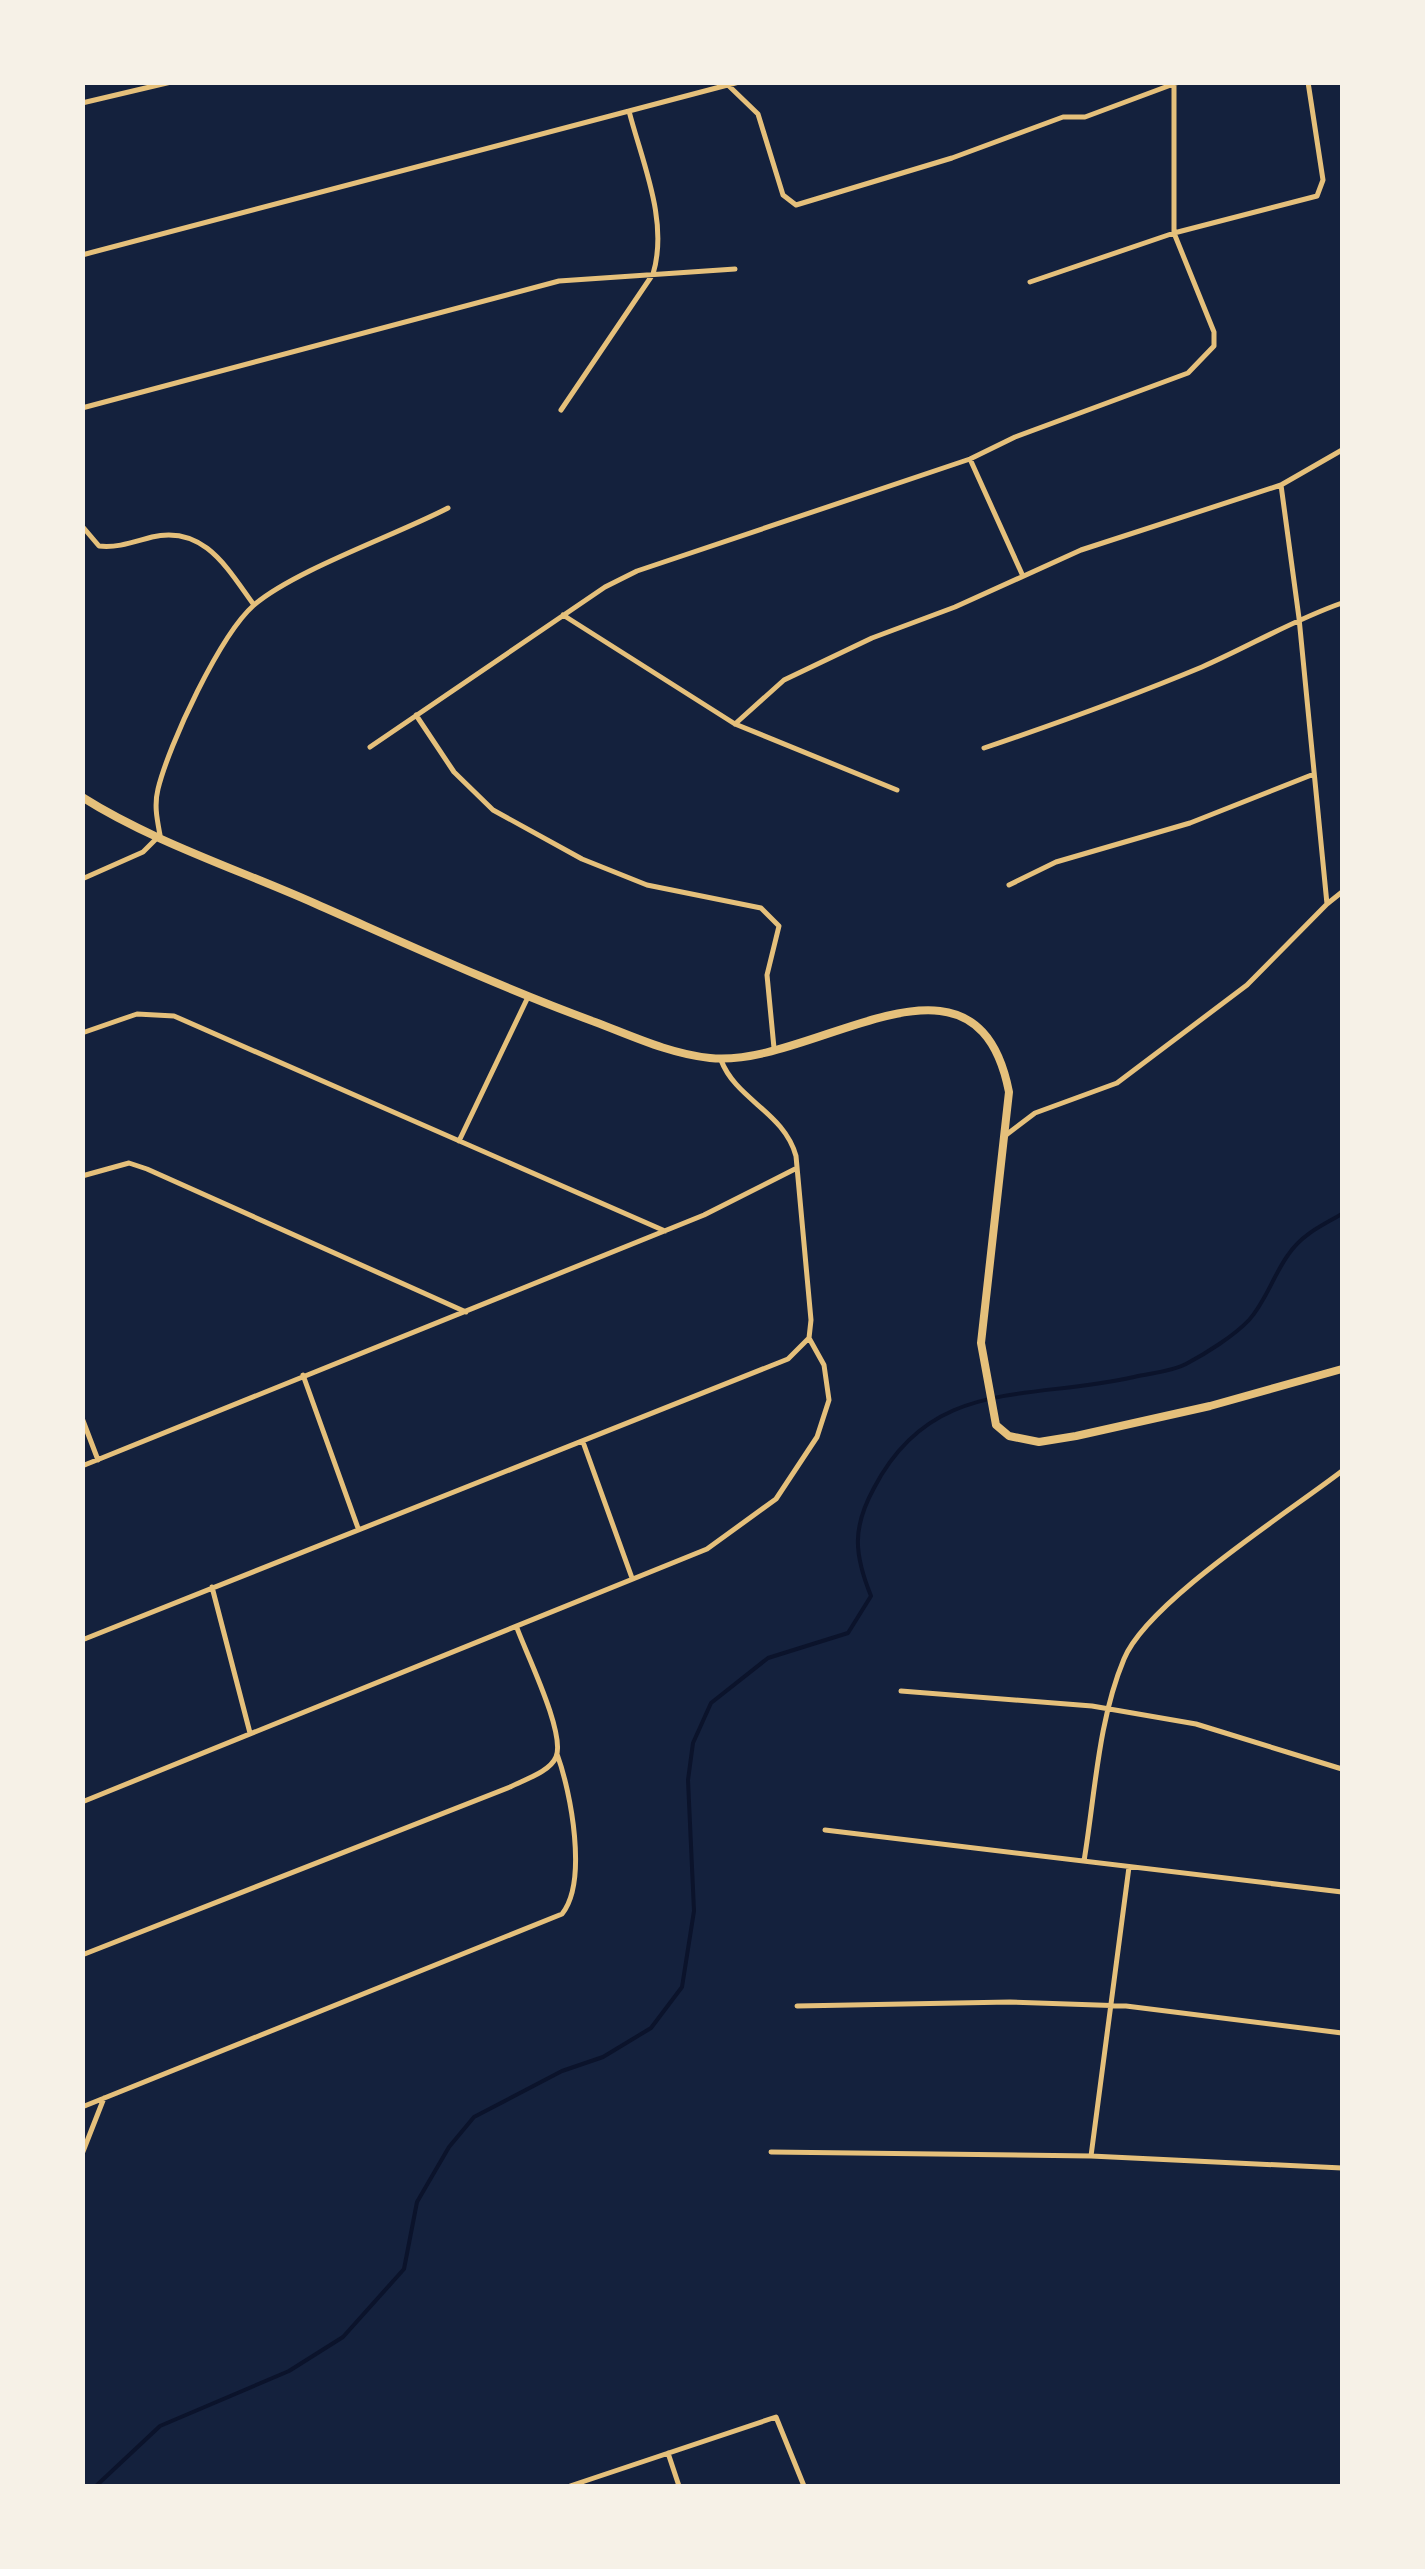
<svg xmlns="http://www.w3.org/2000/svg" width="1425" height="2569" font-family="Roboto,sans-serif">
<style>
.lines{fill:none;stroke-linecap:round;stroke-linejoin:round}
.stream{stroke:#0b132b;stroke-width:4}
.minor{stroke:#e5c07b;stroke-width:5}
.tertiary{stroke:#e5c07b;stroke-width:8}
</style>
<rect width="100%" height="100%" fill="#14213d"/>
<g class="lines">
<path class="stream" d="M96 2486 160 2426 289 2371 343 2337 404 2269 417 2202 449 2147 474 2117 562 2071 603 2057 651 2028 682 1987 694 1911 688 1780 693 1743 711 1703 768 1658 848 1633 871 1596C854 1554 852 1528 874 1488 932 1376 1030 1401 1134 1377 1150 1373 1171 1372 1186 1364 1205 1354 1234 1336 1249 1320 1266 1301 1273 1276 1288 1255 1301 1235 1322 1225 1342 1214"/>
<path class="minor" d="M729 86 758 114 783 195 796 205 952 158 1063 117H1085L1179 82
M82 103 171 82
M82 255 739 82
M1030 282 1174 233 1317 196 1323 180 1308 82
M82 408 559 281 735 269
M561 410 653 274C669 221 642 162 629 111
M970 459 1022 574
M1281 485 1342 450
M82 526 99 546C118 548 133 542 152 537 204 525 227 568 254 605
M563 615 735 724 897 790
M416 715 454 772 493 810 582 859 647 885 761 908 779 926 767 975 774 1048
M735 724 784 680 872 638 955 607 1081 550 1281 485 1299 618 1327 904 1247 985 1117 1083 1035 1113 1006 1135
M370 747 605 587 637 571 970 459 1015 437 1188 373 1214 346V332L1174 233V85
M984 748C1058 723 1130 697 1202 667 1250 646 1293 620 1342 603
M82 879 143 852 160 835C157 819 154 805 158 789 169 744 220 635 254 605 295 570 396 535 448 508
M1009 885 1056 862 1190 823 1314 774
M1327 904 1342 892
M82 1033 137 1014 174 1016 665 1231
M459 1141 528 997
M82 1176 129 1163 147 1169 466 1312
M303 1375 358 1528
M82 1418 98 1460
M583 1442 632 1578
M82 1466 704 1215 797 1168
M212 1587 250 1733
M82 1640 788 1359 809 1338 811 1320 796 1156C784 1112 736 1100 721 1060
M901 1691 1092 1706 1196 1724 1342 1769
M82 1802 707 1549 776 1499 817 1437 829 1400 824 1365 809 1338
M825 1830 1342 1892
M1084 1861C1095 1795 1098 1721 1124 1659 1147 1602 1289 1512 1342 1471
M82 1955 510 1787C523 1780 550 1772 556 1757 566 1734 526 1653 517 1628
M797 2006 1010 2002 1126 2006 1342 2033
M82 2107 562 1914C588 1882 571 1792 557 1754
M771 2152 1091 2156 1342 2168
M82 2154 104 2098
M1091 2156 1129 1867
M668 2453 679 2486
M570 2486 776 2417 804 2486"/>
<path class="tertiary" d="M82 797C153 842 240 870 316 904 409 945 500 987 595 1022 632 1036 670 1054 710 1058 813 1069 976 924 1009 1092L981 1343 996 1425 1009 1436 1039 1442 1076 1436 1210 1406 1342 1369"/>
</g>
<rect width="1425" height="2569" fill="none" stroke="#f6f1e7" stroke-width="170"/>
</svg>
